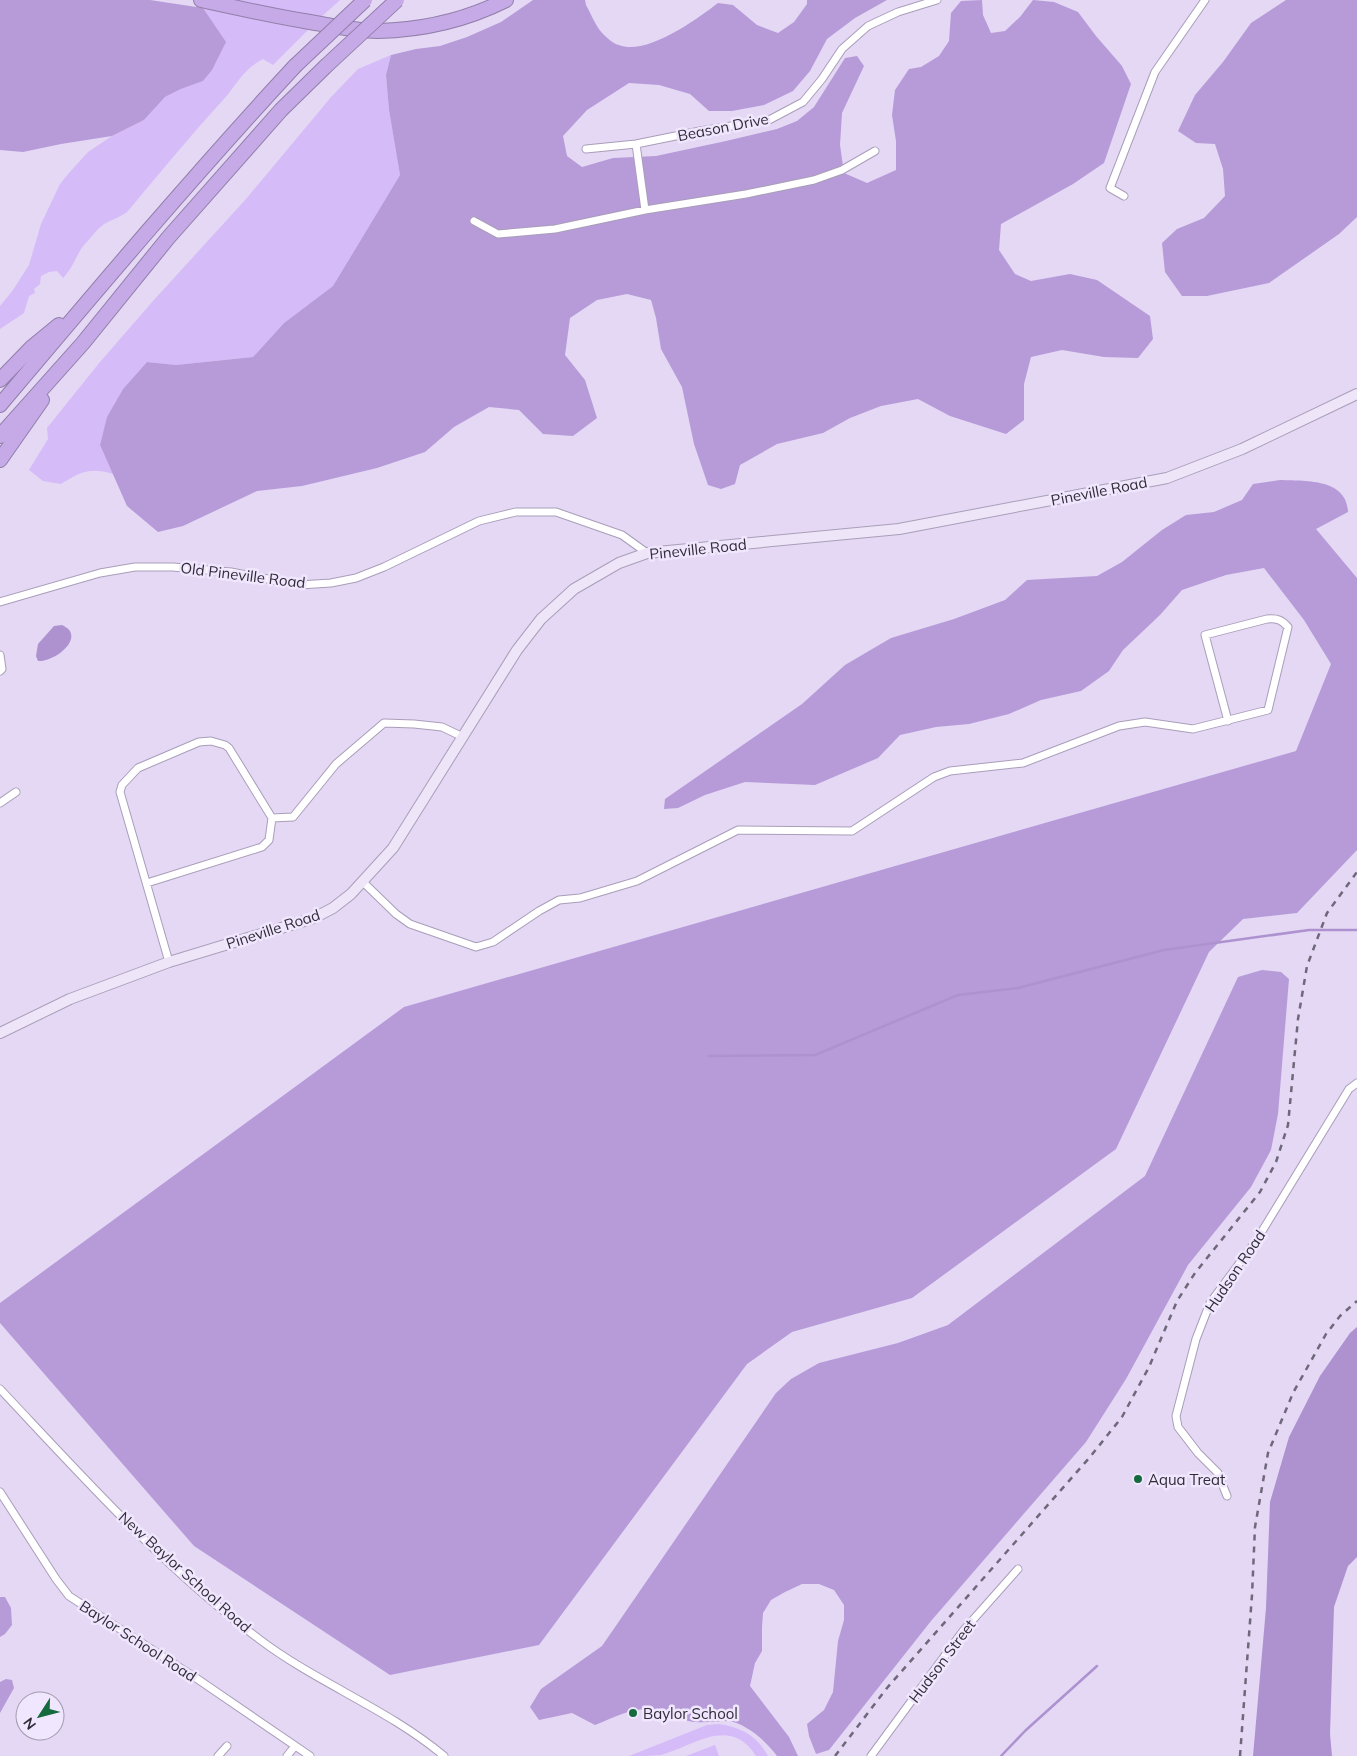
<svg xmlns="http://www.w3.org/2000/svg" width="1357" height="1756" font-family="Mulish,sans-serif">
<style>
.green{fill:#d5bbf7}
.forest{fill:#b69bd8}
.water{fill:#ad92cf}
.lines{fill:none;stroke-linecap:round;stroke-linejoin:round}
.stream{stroke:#ad92cf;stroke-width:2.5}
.street-casing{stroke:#a99eb9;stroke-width:9}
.secondary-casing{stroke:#a99eb9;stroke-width:12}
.highway-casing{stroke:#917ea9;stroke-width:16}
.street{stroke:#fff;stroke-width:7}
.secondary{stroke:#eee6f8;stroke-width:10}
.highway{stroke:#c5aae7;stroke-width:14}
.rail{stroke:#6f687a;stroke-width:2.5;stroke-dasharray:6 6;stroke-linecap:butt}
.highway-bridge-casing{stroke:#917ea9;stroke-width:16;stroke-linecap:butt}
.highway-bridge{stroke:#c5aae7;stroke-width:14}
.poi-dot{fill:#146a3c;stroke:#f0e7fe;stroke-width:2}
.labels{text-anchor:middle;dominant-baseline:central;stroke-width:5;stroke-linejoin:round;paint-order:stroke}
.street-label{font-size:15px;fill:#302c37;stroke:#f0e7fe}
.poi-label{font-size:15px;fill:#302c37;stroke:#f0e7fe;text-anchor:start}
</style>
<rect width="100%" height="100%" fill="#e4d8f5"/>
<path class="green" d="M227 0H340L320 18 288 11Z
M203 8 310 28 273 65 263 59C242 70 238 83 223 100 190 136 159 174 127 212 120 217 114 219 106 223 98 227 91 238 84 245 76 255 73 268 63 278L57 271 49 272 41 276 40 284 34 289 35 293 29 296 24 313 0 329V306L13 290 29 265 41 224 60 184 69 173 88 152 112 136 144 120 165 97 181 89 203 81 225 42Z
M391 55 386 75 389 110 400 175 333 286 284 323 253 357 176 365 147 362 123 389 107 418 100 445 113 474C90 467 80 472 61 484L43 481 29 470 48 439 47 428 100 362 153 301 246 199 332 96 358 69Z
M719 1724C741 1727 757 1736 768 1756H756C730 1715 694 1746 661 1755 651 1756 639 1756 629 1756L707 1725Z
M715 1745 719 1756H686Z"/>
<path class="forest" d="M0 0H150L203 8 226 42 212 70 203 81 181 89 165 97 144 120 112 136 61 144 23 152 0 150Z
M533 0H585L586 5C591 14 596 27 603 34 607 38 614 44 619 45 647 56 697 19 718 3L733 5 757 25 778 33 794 22 807 4V0H887L855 18 827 39 810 71 793 91 764 105 732 111H709L690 94 659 85 629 83 587 110 563 136 567 156 582 167 613 158 656 156 726 141 777 129 797 121 814 107 845 58 857 56 864 66 842 113 840 145 844 173 867 183 896 170V141L892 115 895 90 909 69 921 67 939 56 949 41 951 13 961 1 982 0 983 15 991 33 1005 31 1020 17 1033 0 1054 2 1078 12 1096 36 1122 66 1131 84 1104 163 1073 184 1001 224 999 250 1015 274 1031 281 1070 274 1097 280 1150 316 1153 339 1138 358 1104 357 1062 350 1031 357 1024 384V420L1006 434 950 416 918 399 881 406 850 418 823 433 777 444 740 465 735 484 721 489 708 485 694 444 682 387 661 349 656 318 651 300 627 294 597 300 570 318 565 355 585 380 597 418 573 436 543 434 519 410 489 407 454 427 425 452 377 468 302 486 257 491 183 526 158 532 127 506 100 445 107 417 123 389 147 362 176 365 253 357 284 323 333 286 400 175 389 110 386 75 391 55 416 49 440 46 467 37 501 22Z
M1286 0H1357V217L1339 234 1269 283 1207 296H1182L1165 272 1162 243 1177 229 1204 218 1225 196 1223 169 1215 144 1196 143 1178 131 1195 95 1223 62 1251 23Z
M1280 480C1304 481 1347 478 1348 512L1316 529 1357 578V850L1297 913 1243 919 1209 952 1116 1149 912 1298 792 1332 747 1364 539 1645 390 1675 194 1546 0 1323V1303L404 1007 1296 751 1331 664 1304 620 1264 568 1226 575 1182 590 1160 615 1123 650 1109 671 1081 691 1041 700 1009 714 969 724 936 727 900 735 878 758 815 785 745 782 705 795 678 808 664 809 665 799 802 704 845 665 891 638 954 619 1005 600 1027 580 1097 576 1122 562 1162 530 1186 515 1214 512 1242 500 1253 484Z
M1262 970 1281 972 1289 979 1278 1114 1271 1150 1251 1187 1188 1265 1126 1379 1086 1442 931 1621 829 1750 816 1754 809 1736 807 1724 824 1710 833 1692 838 1641 844 1620V1605L834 1590 819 1584H802L785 1592 771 1600 763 1613 762 1627V1651L755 1663 750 1686 789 1737 798 1756H777C767 1742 746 1723 728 1721 716 1721 701 1724 689 1721 683 1720 678 1715 672 1713 643 1702 621 1714 595 1725L572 1713 539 1720 530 1707 541 1689 602 1646 776 1393 791 1379 819 1363 898 1343 948 1325 1145 1176 1238 977Z
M0 1597H5L11 1608 12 1625 5 1634 0 1637Z
M6 1679 12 1680 14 1688 0 1713V1682Z"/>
<path class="water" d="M62 625C87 636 56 662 38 661L36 656 38 644 54 626Z
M1357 1327V1557L1348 1566 1334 1607 1330 1734 1332 1756H1253L1266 1608 1270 1502 1289 1437 1320 1376 1350 1333Z"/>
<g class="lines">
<path class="stream" d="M709 1056 815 1055 958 995 1018 988 1164 950 1309 930H1357
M1001 1756 1026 1730 1097 1666"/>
<defs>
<path id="street" d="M636 144 645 210
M586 149 636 144 700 131 769 120 803 102 822 79 842 49 868 26 898 12 937 0
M1124 196 1110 188 1155 72 1205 0
M474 221 498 234 555 229 645 210 746 194 814 180 842 170 875 151
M0 602 100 573 135 567H173L231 572 299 585 331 583 356 578 384 567 479 521 516 512H556L622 535 647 553
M0 655 2 669 0 671
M0 803 16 792
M272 818 293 817 336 764 384 723 414 724 442 727 463 737
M363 882 396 914 410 924 476 947 493 942 539 911 559 900 580 898 637 881 738 830 852 831 934 777 950 771 1023 763 1119 726 1145 722 1193 729 1268 710 1288 627C1282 620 1277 618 1267 619L1205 635 1228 721
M147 883 262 847 269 840 272 818 229 748 225 745 211 741 199 742 138 768 122 785 120 792 169 962
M0 1389C82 1476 163 1567 259 1639 317 1683 388 1709 444 1756
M0 1492 56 1579 69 1596 196 1678 310 1756
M1227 1496 1218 1473 1198 1453 1178 1427 1176 1416 1196 1339 1210 1303 1256 1241 1349 1089 1357 1083
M218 1756 227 1746
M287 1756 295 1746
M871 1756 963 1631 1018 1569"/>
<path id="secondary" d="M0 1033 70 999 169 962 314 918 333 908 351 894 393 848 517 650 541 619 574 589 619 563 647 553 899 529 1167 478 1242 449 1357 394"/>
<path id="highway" d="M201 0C237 8 273 16 310 22 332 26 355 31 378 31 422 30 466 20 506 0
M0 380 31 348 59 325
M0 405C97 290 193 176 295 66
M0 436 83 343 168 238 281 110 326 66
M0 460 42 400"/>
</defs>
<use href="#street" class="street-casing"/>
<use href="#secondary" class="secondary-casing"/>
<use href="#highway" class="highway-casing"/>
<use href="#street" class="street"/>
<use href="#secondary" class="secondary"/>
<use href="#highway" class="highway"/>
<path class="rail" d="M835 1756 887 1688 1090 1457 1122 1417 1149 1367 1177 1301 1195 1273 1260 1192 1276 1162 1288 1125 1298 1019 1307 966 1327 913 1357 872
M1240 1756 1252 1595 1255 1527 1268 1453 1293 1393 1326 1334 1340 1316 1357 1301"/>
<defs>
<path id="highway-bridge" d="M295 66 365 0
M326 66 397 0"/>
</defs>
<use href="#highway-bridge" class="highway-bridge-casing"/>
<use href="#highway-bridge" class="highway-bridge"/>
</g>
<g class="poi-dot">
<circle cx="1138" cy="1479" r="5"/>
<circle cx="633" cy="1713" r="5"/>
</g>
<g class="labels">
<g class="street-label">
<text transform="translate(723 127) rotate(-11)">Beason Drive</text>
<text transform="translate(1099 491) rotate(-11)">Pineville Road</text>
<text transform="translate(698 549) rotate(-6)">Pineville Road</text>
<text transform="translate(243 575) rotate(7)">Old Pineville Road</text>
<text transform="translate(273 929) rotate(-18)">Pineville Road</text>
<text transform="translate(1235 1271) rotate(-56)">Hudson Road</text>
<text transform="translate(185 1572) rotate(42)">New Baylor School Road</text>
<text transform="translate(138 1641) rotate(33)">Baylor School Road</text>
<text transform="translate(942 1661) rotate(-53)">Hudson Street</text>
</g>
<g class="poi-label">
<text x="1148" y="1479">Aqua Treat</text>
<text x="643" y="1713">Baylor School</text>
</g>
</g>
<g transform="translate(40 1716) rotate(234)"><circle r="24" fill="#f0e7fe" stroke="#a39cae"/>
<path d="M0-4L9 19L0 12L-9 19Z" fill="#146a3c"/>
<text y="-8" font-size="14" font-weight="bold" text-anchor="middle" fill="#302c37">N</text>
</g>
</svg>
